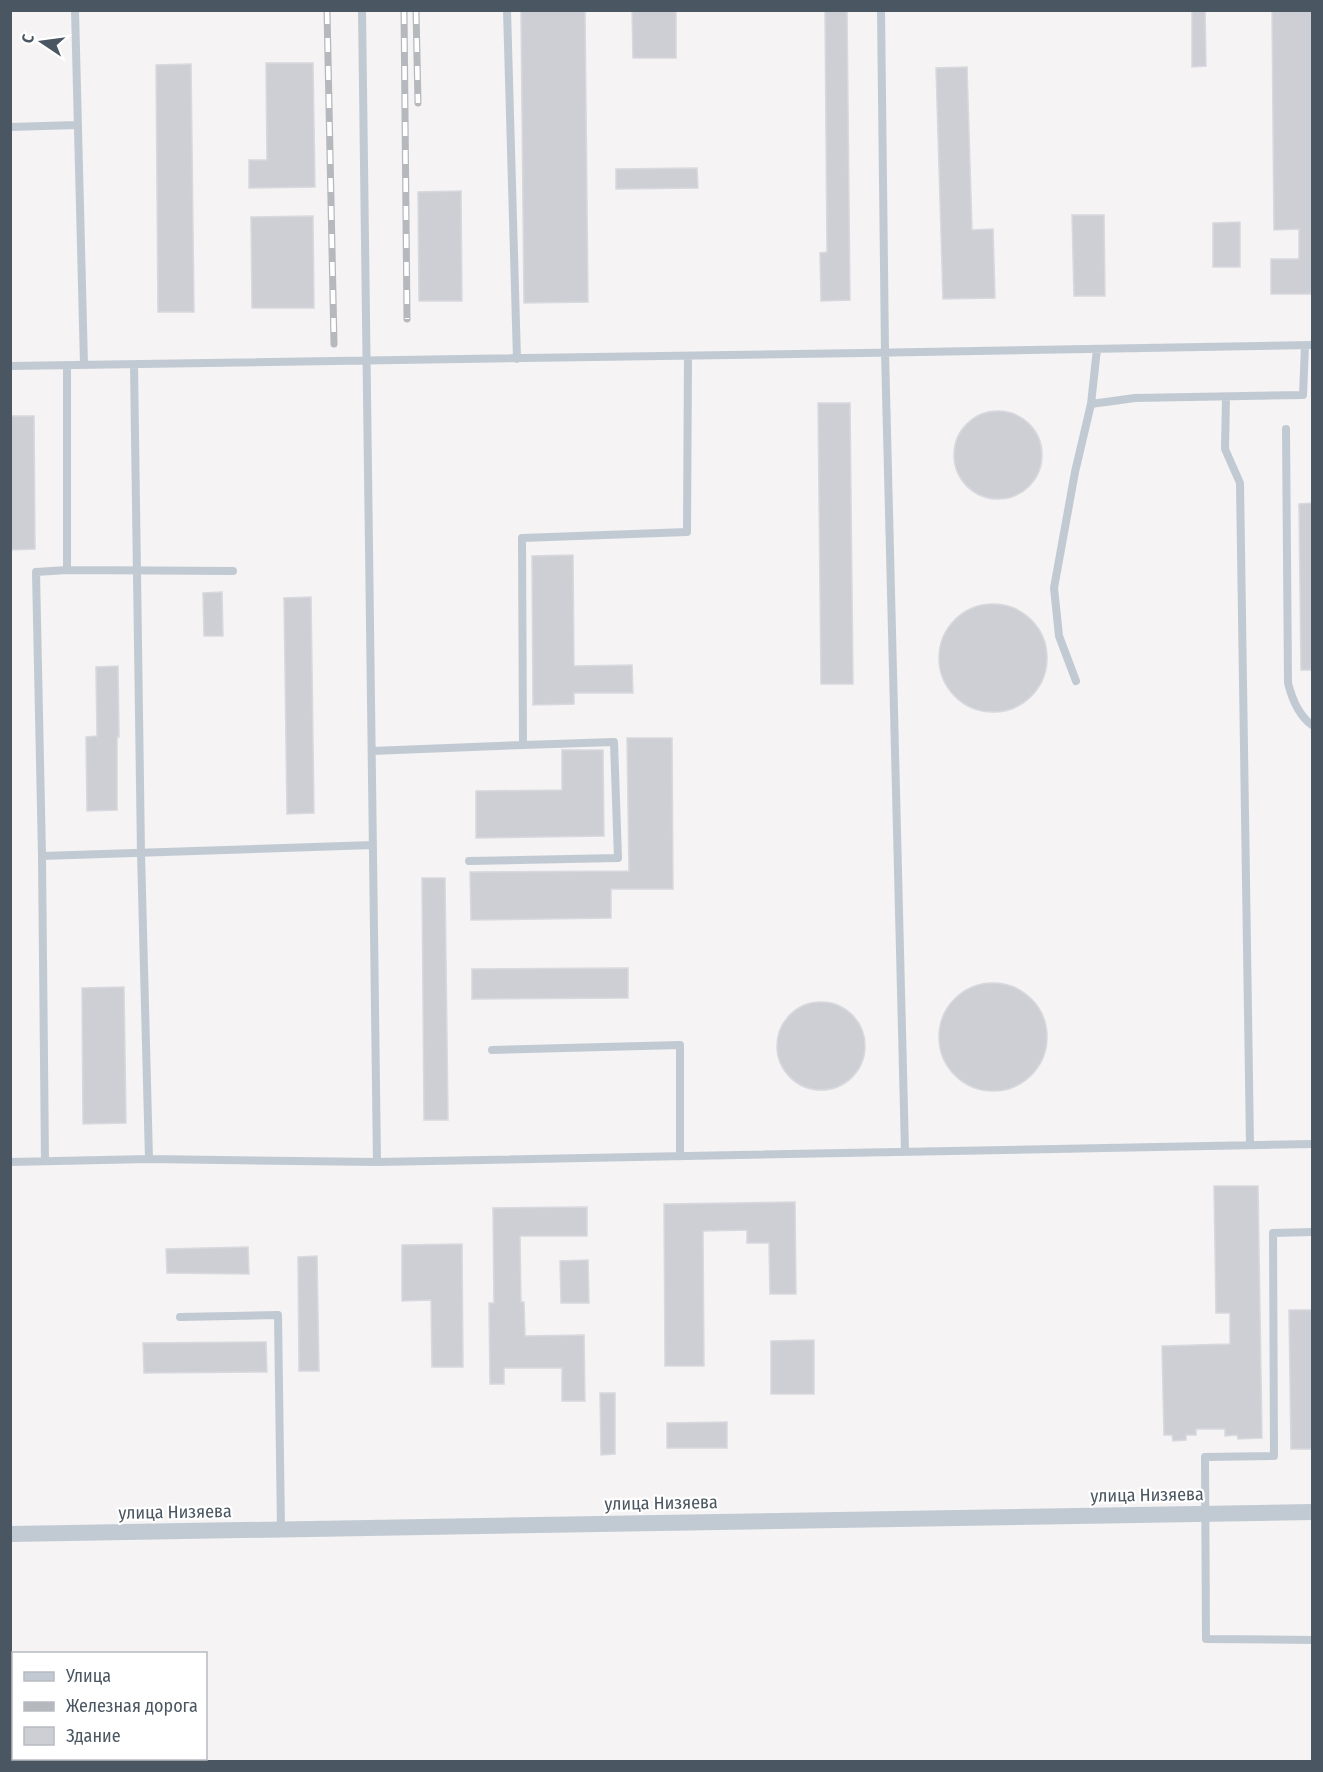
<svg xmlns="http://www.w3.org/2000/svg" width="1323" height="1772" font-family="'Fira Sans Condensed',sans-serif">
<style>
.building{fill:#cdcfd5;stroke:#d7d9de;stroke-width:1.5}
.lines{fill:none;stroke-linecap:round;stroke-linejoin:round}
.service{stroke:#c1cad2;stroke-width:8}
.minor{stroke:#c1cad2;stroke-width:16}
.rail-casing{stroke:#b5b8bd;stroke-width:7}
.rail{stroke:#fff;stroke-width:4.5;stroke-dasharray:14;stroke-linecap:butt}
.labels{text-anchor:middle;dominant-baseline:central;stroke-width:4.5;stroke-linejoin:round;paint-order:stroke}
.street-label{font-size:18px;fill:#4a5661;stroke:#fff}
</style>
<rect width="100%" height="100%" fill="#f5f3f3"/>
<path class="building" d="M521 10H585L588 302 524 303Z
M632 10H676V58H633Z
M825 10H847L850 300 821 301 820 253 827 252Z
M1192 10H1205L1206 66 1192 67Z
M1272 10H1312V294H1271V259H1299V229L1274 230Z
M266 63H313L315 187 249 188V160H267Z
M191 64 194 312H158L156 65Z
M967 67 972 230 993 229 995 298 943 299 936 68Z
M697 168 698 188 616 189V169Z
M461 191 462 301H419L418 192Z
M1072 215H1104L1105 296H1074Z
M313 216 314 308H252L251 217Z
M1240 222V267H1213V223Z
M818 403H850L853 684H821Z
M954 455a44 44 0 1 1 88 0a44 44 0 1 1-88 0Z
M10 416H34L35 549 10 550Z
M1312 503V670H1301L1299 504Z
M573 555 574 666 632 665 633 693H574V704L533 705 532 556Z
M222 592 223 636H204L203 593Z
M311 597 314 813 287 814 284 598Z
M939 658a54 54 0 1 1 108 0a54 54 0 1 1-108 0Z
M118 666 119 737H117V810L87 811 86 737 97 736 96 667Z
M627 738H672L673 889H611V918L471 920 470 872 629 871Z
M562 750H603L604 836 476 838V791L562 790Z
M422 878H445L448 1120H424Z
M628 968V998L472 999V969Z
M939 1037a54 54 0 1 1 108 0a54 54 0 1 1-108 0Z
M124 987 126 1123 83 1124 82 988Z
M777 1046a44 44 0 1 1 88 0a44 44 0 1 1-88 0Z
M1214 1186H1258L1262 1438 1238 1439 1237 1435 1225 1436V1429H1196V1435H1186V1440L1173 1441 1172 1435H1164L1162 1346 1230 1344V1313H1216Z
M795 1202 796 1294H770L769 1243H747V1230L703 1231 704 1366H665L664 1204Z
M587 1207V1236H520L521 1302H524L525 1336 584 1335 585 1401H562V1368H504V1384H490L489 1303H494L493 1208Z
M462 1244 463 1367H432L431 1300 402 1301V1245Z
M248 1247 249 1274 167 1273 166 1249Z
M317 1256 319 1371H299L298 1257Z
M588 1260 589 1303H561L560 1261Z
M1289 1310H1312V1449H1291Z
M814 1340V1394H771V1341Z
M266 1342 267 1372 144 1373 143 1343Z
M600 1393H615V1454L601 1455Z
M727 1422V1448H667V1423Z"/>
<g class="lines">
<path class="service" d="M75 10 84 365
M362 10 377 1162
M507 10 517 359
M881 10 885 352 905 1151
M10 127 77 125
M67 365V570
M134 365 141 853 149 1159
M10 366C445 362 878 352 1312 345
M1226 397 1225 449 1240 483 1250 1145
M1091 404 1135 398 1303 395 1305 346
M1286 429 1288 683C1292 699 1298 715 1312 725
M1076 681 1059 636 1054 588 1075 472 1091 404 1097 349
M372 751 523 745 522 538 687 532 688 356
M42 856 373 845
M469 861 618 858 614 742 523 745
M492 1050 680 1045V1156
M45 1161 42 856 36 572 67 570 233 571
M10 1162 149 1159 377 1162 1312 1144
M1312 1232 1273 1233 1274 1456 1205 1457 1206 1639 1312 1640
M180 1317 278 1315 281 1529"/>
<path class="minor" d="M10 1534 1312 1512"/>
<defs>
<path id="rail" d="M327 10 334 344
M404 10 407 319
M416 10 418 103"/>
</defs>
<use href="#rail" class="rail-casing"/>
<use href="#rail" class="rail"/>
</g>
<g class="labels">
<g class="street-label">
<text transform="translate(1147 1495) rotate(-1)">улица Низяева</text>
<text transform="translate(661 1503) rotate(-1)">улица Низяева</text>
<text transform="translate(175 1512) rotate(-1)">улица Низяева</text>
</g>
</g>
<rect width="1323" height="1772" fill="none" stroke="#4a5661" stroke-width="24"/>
<rect x="12" y="1652" width="195" height="108" fill="#ffffff" stroke="#b7bbc0" stroke-width="1.5"/>
<rect x="24" y="1672" width="30" height="9" fill="#c1cad2" stroke="#b7bbc0" stroke-width="1.5"/>
<text x="66" y="1682" font-size="18" fill="#4a5661">Улица</text>
<rect x="24" y="1702" width="30" height="9" fill="#b5b8bd" stroke="#b7bbc0" stroke-width="1.5"/>
<text x="66" y="1712" font-size="18" fill="#4a5661">Железная дорога</text>
<rect x="24" y="1727" width="30" height="18" fill="#cdcfd5" stroke="#b7bbc0" stroke-width="1.5"/>
<text x="66" y="1742" font-size="18" fill="#4a5661">Здание</text>
<g transform="translate(42 42) rotate(283)" stroke="#ffffff" stroke-width="4.5" paint-order="stroke">
<path d="M0-4.5L10 22L0 15L-10 22Z" fill="#4a5661"/>
<text y="-9" font-size="16" font-weight="bold" text-anchor="middle" fill="#4a5661">С</text>
</g>
</svg>
